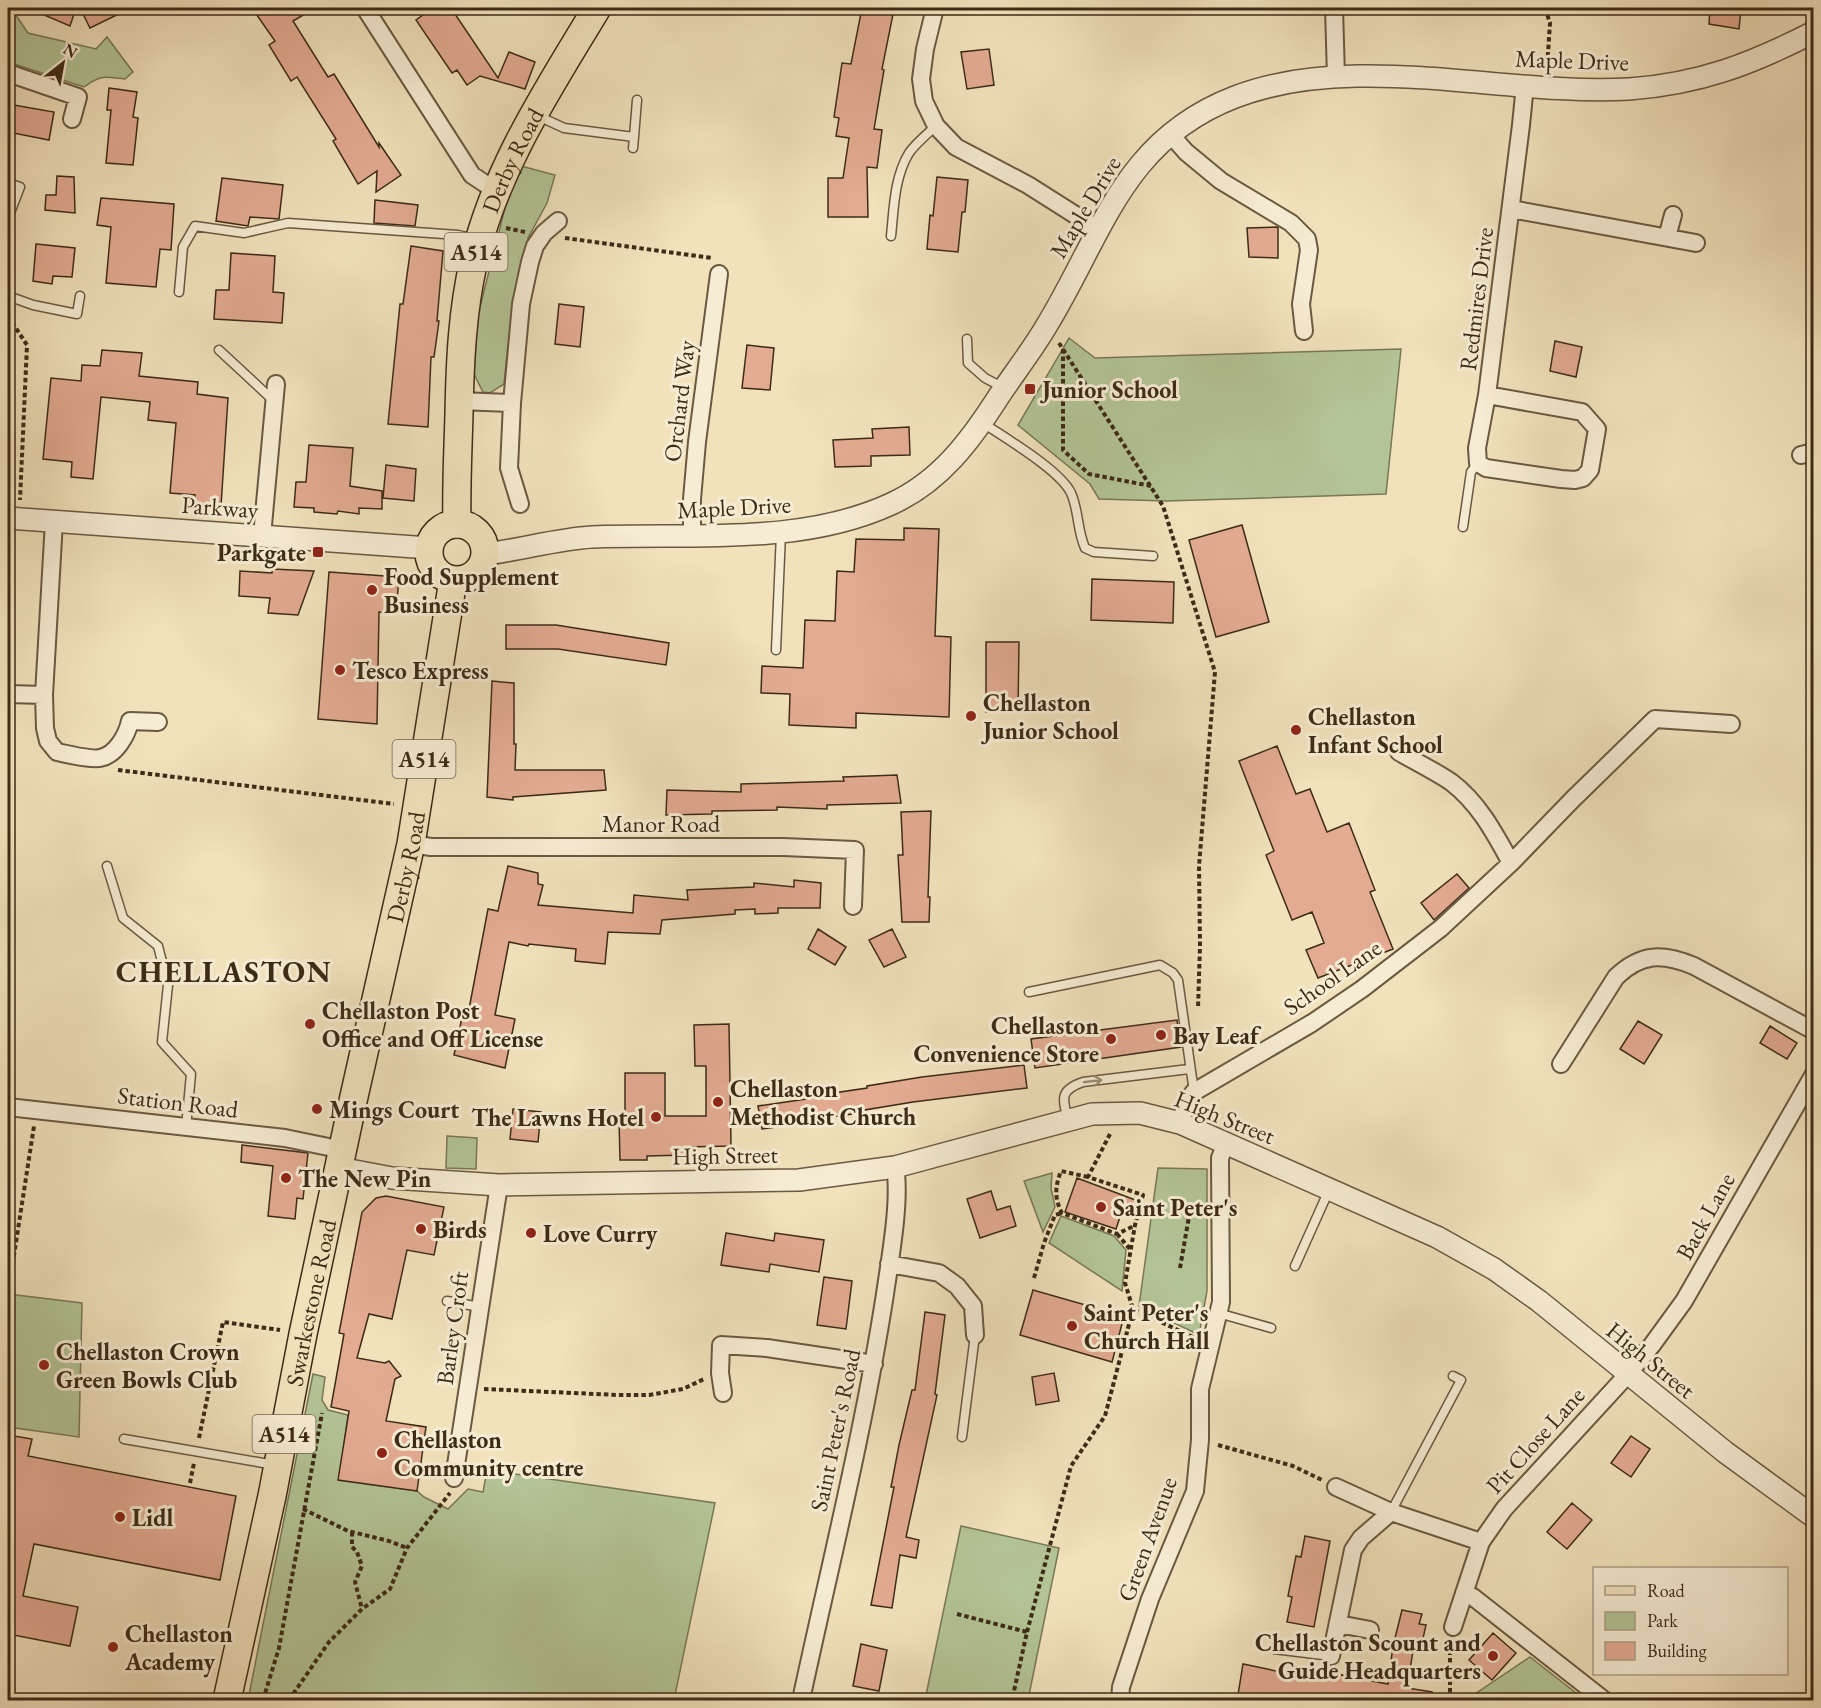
<svg xmlns="http://www.w3.org/2000/svg" width="1821" height="1708" font-family="'EB Garamond',serif">
<style>
.green{fill:#b3c496;stroke:#787856;stroke-width:1.5}
.building{fill:#e3ab92;stroke:#3d2b16;stroke-width:1.5}
.lines{fill:none;stroke-linecap:round;stroke-linejoin:round}
.service-casing{stroke:#6a5940;stroke-width:11}
.minor-casing{stroke:#6a5940;stroke-width:20}
.tertiary-casing{stroke:#6a5940;stroke-width:24}
.primary-casing{stroke:#3d2b16;stroke-width:30}
.path{stroke:#3d2b16;stroke-width:4;stroke-dasharray:4.5 3;stroke-linecap:butt}
.service{stroke:#f6ecd3;stroke-width:8}
.minor{stroke:#f6ecd3;stroke-width:16}
.tertiary{stroke:#f6ecd3;stroke-width:21}
.primary{stroke:#f1e2bc;stroke-width:27}
.oneway{stroke:#9a8c74}
.poi-dot{fill:#8f2418;stroke:#f6ecd3;stroke-width:2}
.labels{text-anchor:middle;dominant-baseline:central;stroke-width:6;stroke-linejoin:round;paint-order:stroke}
.shield{fill:#f6ecd3;stroke:#74654f;stroke-width:1.5}
.shield-label{font-size:22px;font-weight:bold;fill:#3d2b16}
.street-label{font-size:24px;fill:#3d2b16;stroke:#f6ecd3}
.poi-label{font-size:24px;font-weight:bold;fill:#3d2b16;stroke:#f6ecd3;text-anchor:start}
.district-label{font-size:30px;font-weight:bold;letter-spacing:1.5px;fill:#3d2b16;stroke:#f6ecd3}
</style>
<rect width="100%" height="100%" fill="#f1e2bc"/>
<filter id="stains"><feTurbulence type="fractalNoise" baseFrequency=".00333" numOctaves="4"/><feColorMatrix values="0 0 0 0 .2 0 0 0 0 .09 0 0 0 0 .02 0 0 0 .5 -.17"/></filter>
<radialGradient id="worn" r=".72"><stop offset=".6" stop-color="#630" stop-opacity="0"/><stop offset="1" stop-color="#630" stop-opacity=".3"/></radialGradient>
<path class="green" d="M8 8H11L28 33 96 49 107 37 133 72 125 79C105 76 100 75 84 87L8 62Z
M521 166 555 175 547 203 528 238 508 345 504 384 490 393 483 392 474 374 478 315 505 208Z
M1069 338 1095 358 1401 349 1386 494 1166 501 1099 499 1090 484 1018 425Z
M447 1136 477 1138 476 1169 446 1168Z
M1158 1168 1207 1169V1291L1199 1335 1139 1306Z
M1052 1173 1051 1188 1055 1207 1043 1232 1024 1181Z
M1061 1216 1114 1236 1126 1250 1122 1291 1049 1243Z
M8 1294 82 1303 79 1437 8 1427Z
M313 1374 325 1377 322 1400 328 1410 348 1415 339 1480 417 1491 424 1497 448 1509 468 1489 483 1492 487 1470 715 1503 674 1700H248Z
M961 1526 1059 1548 1028 1700H925Z
M1530 1657 1585 1700H1466Z"/>
<path class="building" d="M28 8H76L70 26Z
M80 8H131L90 28Z
M252 8H315L293 21 328 77 334 74 379 147V143L401 175 376 192 377 171 358 184 333 141 336 139 297 77 291 81 269 45 275 41Z
M433 8H451L498 78 509 52 535 62 525 89 480 76 467 85 457 70 452 73 416 20Z
M862 8 893 14 882 69 884 70 874 129 882 130 877 168 867 167 868 217H828V178H843L849 138 836 136 839 118 834 117 842 63 851 64Z
M1710 8H1741L1739 29 1709 24Z
M989 49 994 85 967 89 961 52Z
M109 88 137 92 133 117 138 118 133 165 106 163 111 110H107Z
M8 104 54 112 49 140 8 132Z
M57 176 74 177 75 213 45 210 46 195H56Z
M937 177 968 180 965 212H962L958 252 927 249 930 215 933 216Z
M222 178 283 185 279 219 250 217 248 226 216 221Z
M101 198 174 204 171 250 160 249 156 287 106 283 111 227 97 225Z
M375 200 418 205 415 226 374 223Z
M1278 227V258L1249 257 1247 228Z
M36 244 75 248 72 277 53 276 52 284 33 281Z
M411 246 443 251 437 321H439L434 357H431L428 427 388 424 400 304H403Z
M231 253 275 256 273 292 284 293 282 323 214 319 216 290H229Z
M559 304 584 307 580 347 555 344Z
M1555 341 1582 347 1576 377 1550 371Z
M747 345 774 348 770 390 742 388Z
M102 350 142 353 139 376 198 382 197 394 228 398 221 506 194 503 195 495 170 493 176 423 148 420 150 402 101 397 93 479 71 477 72 462 43 459 51 378 81 381 82 365 100 366Z
M909 427 910 455 871 456V466L835 467 833 440 873 438 872 429Z
M309 445 353 448 350 486 382 491V509L359 508V514L338 511 337 514 314 512V508L294 507 296 482H306Z
M386 465 416 469 414 501 383 498Z
M1242 525 1269 622 1216 637 1189 540Z
M904 528 939 529 935 636 951 637 949 717 856 713V728L789 725 790 694 761 693 762 666 803 668 805 620 835 621 837 571 854 572 856 539 904 540Z
M272 569 314 571 298 615 268 613 270 598 239 596 240 571 272 573Z
M329 572 399 577 396 613 379 612 377 724 318 719Z
M1092 579 1174 582 1173 623 1091 620Z
M506 625H556L669 643 666 665 558 649H506Z
M986 642H1019L1018 712H986Z
M492 681 514 683V744H516L515 770H604L606 790 513 797V800L487 797Z
M1277 746 1296 794 1310 789 1327 832 1349 823 1375 890 1370 892 1393 949 1318 978 1306 950 1324 943 1312 912 1292 920 1266 855 1274 851 1239 761Z
M897 775 901 803 827 805V809L777 807V810L712 811V814L666 815 667 790 741 792V784L844 781 843 777Z
M931 811 928 897H930L929 922H902L898 855H903L901 812Z
M508 866 538 873V884L543 885 538 905 633 913 634 895 688 900 687 890 754 887V883L794 887V880L821 883 820 908H778V913L755 914V909L735 910V914L662 920 660 934 608 932 605 964 575 961 576 949 529 944 528 946 509 942 495 1015 515 1019 505 1068 454 1055 464 1008 469 1009 488 909 498 911Z
M1457 874 1469 888 1434 920 1421 903Z
M818 929 846 947 835 965 808 949Z
M892 929 906 957 884 967 869 940Z
M1177 1020 1181 1047 1035 1068 1031 1039Z
M1638 1021 1662 1035 1644 1064 1620 1049Z
M729 1024 731 1146 686 1147V1155L647 1156V1160H620L619 1119H625V1073H665V1116H706V1066H695L694 1025Z
M1770 1026 1797 1043 1787 1059 1760 1043Z
M1024 1065 1027 1088 913 1102 859 1111V1113L804 1121V1123L762 1129 758 1106 813 1098V1096L867 1088V1086L922 1077Z
M513 1109 541 1112 538 1142 510 1139Z
M242 1145 308 1153 303 1199 297 1198 295 1219 268 1216 273 1166 241 1162Z
M1077 1178 1138 1201 1133 1217 1121 1214 1116 1229 1065 1212Z
M991 1191 997 1210 1010 1206 1016 1226 980 1238 967 1199Z
M386 1196 444 1207 434 1255 407 1250 392 1319 369 1314 357 1358 385 1363 389 1361 401 1376 395 1379 386 1421 426 1427 417 1491 338 1480 349 1411 331 1407 344 1334 339 1333 362 1212 376 1198Z
M726 1233 774 1241 775 1233 824 1240 819 1272 770 1264 769 1272 721 1265Z
M824 1277 852 1281 846 1329 817 1325Z
M1033 1290 1124 1316 1112 1362 1020 1335Z
M925 1312 945 1315 935 1394 937 1395 906 1537 919 1540 916 1558 900 1555 892 1608 871 1605 894 1487H891L899 1445 912 1390H915Z
M1054 1373 1059 1401 1036 1405 1032 1377Z
M8 1435 32 1439 28 1456 236 1496 220 1580 34 1544 23 1596 78 1607 70 1646 8 1634Z
M1631 1436 1650 1449 1631 1477 1611 1463Z
M1572 1503 1592 1520 1567 1549 1547 1532Z
M1305 1536 1330 1541 1314 1627 1287 1622 1292 1597 1288 1596 1296 1556 1301 1557Z
M1402 1610 1422 1614 1419 1624 1426 1625 1420 1652 1413 1651 1407 1688 1432 1692 1431 1701H1237L1243 1664 1319 1680 1321 1671 1388 1684 1393 1646Z
M1493 1633 1516 1653 1492 1680 1469 1660Z
M861 1644 887 1650 879 1691 853 1686Z"/>
<g class="lines">
<defs>
<path id="service" d="M536 115 564 128 634 137 637 100
M633 148 634 137
M8 183 20 187 8 218
M891 236C894 208 894 178 909 153 916 143 926 135 936 126
M179 292 183 247 195 226 244 233 288 223 458 235 476 239
M8 296 33 305 77 314 80 296
M967 339 968 363 985 378 1004 388
M219 350 274 401
M983 423C1005 438 1060 470 1071 493 1079 511 1077 530 1085 548L1094 552 1153 556
M1463 527 1471 472 1478 463
M776 650 781 533
M107 866 123 918 158 946 168 985 162 1042 191 1074 186 1127
M1029 992 1160 965 1173 973 1178 980 1194 1092
M1068 1119C1062 1098 1060 1090 1083 1082L1189 1069
M1295 1266 1329 1190
M447 1301 480 1307
M1218 1313 1271 1328
M962 1437 975 1335
M124 1439 275 1465
M1391 1512 1461 1380 1453 1376
M1274 1649 1331 1656"/>
<path id="minor" d="M365 8 472 175 496 191
M935 8 925 49 921 79 924 101 936 126 956 147 1028 185 1099 230
M1334 8 1336 77
M8 73 78 97 72 119
M1171 135 1186 152 1221 181 1291 223 1307 239 1309 250 1301 304 1304 331
M1511 209 1696 243
M1667 237 1673 215
M1487 395 1582 412 1597 429 1590 470 1583 478 1575 480 1561 479 1486 468 1478 463 1477 448 1487 395 1521 125 1525 85
M459 401 512 403 509 468 520 504
M512 403 521 304 530 262 535 246 544 233 558 221
M1801 455 1814 452
M54 521 44 695 45 728 48 741 57 752C67 754 90 760 100 758 116 755 127 735 130 721L158 722
M262 536 276 384
M692 536V499L697 442 719 274
M8 694 44 695
M1399 752C1416 762 1435 771 1451 782 1479 803 1495 834 1511 863
M411 844 431 847H783L855 850 853 906
M1561 1064 1616 977C1641 953 1662 953 1694 966L1814 1031
M8 1107 285 1138 343 1150
M1180 1123 1187 1101 1194 1092 1312 1023 1362 989 1441 928 1511 863 1573 799 1655 719 1731 724
M889 1264 939 1273 957 1286 973 1306 975 1335
M723 1393 720 1373 721 1345 767 1348 874 1364
M454 1478 499 1185
M1336 1487 1391 1512 1481 1542
M1464 1593 1473 1597 1604 1700
M1339 1624 1370 1630
M1453 1627 1481 1542 1504 1509 1628 1374 1652 1345 1684 1301 1814 1074
M1331 1656 1353 1550 1361 1538 1391 1512
M801 1700C830 1565 864 1430 885 1294 890 1259 901 1200 895 1167
M1120 1700 1121 1687 1150 1599 1195 1491 1200 1440V1389L1221 1302 1220 1158 1226 1143"/>
<path id="tertiary" d="M8 518 429 548
M485 554C521 550 556 539 592 537 691 533 800 546 891 504 940 482 971 440 999 396 1015 372 1033 349 1047 325 1103 233 1123 140 1235 97 1355 51 1504 96 1629 89 1700 84 1751 64 1814 32
M339 1168 392 1178 499 1185 799 1180 895 1167 1092 1114 1140 1113 1180 1123 1437 1237 1494 1269 1539 1301 1725 1452 1814 1517"/>
<g id="primary">
<path id="s1" d="M457 524C456 487 458 451 459 414 460 363 462 311 474 260 496 167 549 88 597 8"/>
<circle cx="457" cy="552" r="28"/>
<path id="s2" d="M227 1700 272 1496 303 1334 353 1101 411 844 453 580"/>
</g>
</defs>
<use href="#service" class="service-casing"/>
<use href="#minor" class="minor-casing"/>
<use href="#tertiary" class="tertiary-casing"/>
<use href="#primary" class="primary-casing"/>
<path class="path" d="M1545 8 1550 23 1547 69
M506 228 525 232
M565 238 712 258
M8 316 27 345 20 500
M1059 343 1163 506 1215 672 1199 866 1200 946 1198 1008
M1063 349V450L1089 474 1151 486
M118 770 394 804
M1110 1134 1088 1177 1143 1195 1135 1225 1125 1283 1133 1309 1195 1338
M1088 1177 1061 1171C1055 1187 1054 1198 1062 1213L1117 1234 1134 1226
M1117 1234 1130 1249
M1180 1268 1191 1205
M1034 1278 1044 1243 1055 1215 1062 1213
M8 1294 34 1126
M484 1389 618 1395H649L683 1389 704 1379
M199 1438 223 1322 280 1330
M1218 1445 1293 1466 1322 1480
M190 1483 194 1463
M303 1509 348 1531 389 1541 407 1548
M352 1532V1547L357 1552 362 1566 355 1582 362 1609
M957 1614 1027 1632 1012 1700
M1027 1632 1071 1466 1105 1416 1133 1309
M263 1700 279 1648 322 1413
M289 1700 329 1642 362 1609 390 1589 407 1548 450 1493
M1450 1700V1644"/>
<use href="#service" class="service"/>
<use href="#minor" class="minor"/>
<use href="#tertiary" class="tertiary"/>
<use href="#primary" class="primary"/>
</g>
<defs><path id="oneway-shaft" d="M-6 0H5M1.5-3L5.5 0L1.5 3" fill="none" stroke-width="1.6" stroke-linecap="round" stroke-linejoin="round" transform="scale(1.5)"/></defs>
<use class="oneway" href="#oneway-shaft" transform="translate(1093 1081) rotate(-7)"/>
<g class="poi-dot">
<rect x="1024" y="383" width="12" height="12" rx="3"/>
<rect x="312" y="546" width="12" height="12" rx="3"/>
<circle cx="372" cy="590" r="6"/>
<circle cx="340" cy="670" r="6"/>
<circle cx="971" cy="716" r="6"/>
<circle cx="1296" cy="730" r="6"/>
<circle cx="310" cy="1024" r="6"/>
<circle cx="1161" cy="1035" r="6"/>
<circle cx="1111" cy="1039" r="6"/>
<circle cx="718" cy="1102" r="6"/>
<circle cx="317" cy="1109" r="6"/>
<circle cx="656" cy="1117" r="6"/>
<circle cx="286" cy="1178" r="6"/>
<circle cx="1101" cy="1207" r="6"/>
<circle cx="421" cy="1229" r="6"/>
<circle cx="531" cy="1233" r="6"/>
<circle cx="1072" cy="1326" r="6"/>
<circle cx="44" cy="1365" r="6"/>
<circle cx="382" cy="1453" r="6"/>
<circle cx="120" cy="1517" r="6"/>
<circle cx="113" cy="1647" r="6"/>
<circle cx="1493" cy="1656" r="6"/>
</g>
<g class="labels">
<g class="shield">
<rect x="444.5" y="233" width="63" height="38" rx="4.5"/>
<rect x="392.5" y="740" width="63" height="38" rx="4.5"/>
<rect x="252.5" y="1415" width="63" height="38" rx="4.5"/>
</g>
<g class="shield-label">
<text x="476" y="252">A514</text>
<text x="424" y="759">A514</text>
<text x="284" y="1434">A514</text>
</g>
<g class="street-label">
<text transform="translate(1572 60) rotate(2)">Maple Drive</text>
<text stroke="none"><textPath href="#s1" startOffset="372">Derby Road</textPath></text>
<text transform="translate(1085 207) rotate(-59)">Maple Drive</text>
<text transform="translate(1476 299) rotate(-83)">Redmires Drive</text>
<text transform="translate(679 401) rotate(-83)">Orchard Way</text>
<text transform="translate(220 507) rotate(4)">Parkway</text>
<text transform="translate(734 507) rotate(-3)">Maple Drive</text>
<text x="661" y="823">Manor Road</text>
<text stroke="none"><textPath href="#s2" startOffset="852">Derby Road</textPath></text>
<text transform="translate(1332 977) rotate(-35)">School Lane</text>
<text transform="translate(178 1102) rotate(7)">Station Road</text>
<text transform="translate(1225 1117) rotate(22)">High Street</text>
<text transform="translate(725 1155) rotate(-1)">High Street</text>
<text transform="translate(1705 1216) rotate(-61)">Back Lane</text>
<text stroke="none"><textPath href="#s2" startOffset="406">Swarkestone Road</textPath></text>
<text transform="translate(452 1328) rotate(-82)">Barley Croft</text>
<text transform="translate(1651 1360) rotate(39)">High Street</text>
<text transform="translate(835 1430) rotate(-78)">Saint Peter's Road</text>
<text transform="translate(1535 1440) rotate(-48)">Pit Close Lane</text>
<text transform="translate(1147 1539) rotate(-70)">Green Avenue</text>
</g>
<g class="poi-label">
<text x="1042" y="389">Junior School</text>
<text x="306" y="552" text-anchor="end">Parkgate</text>
<text x="384" y="576">Food Supplement<tspan x="384" dy="28">Business</tspan></text>
<text x="352" y="670">Tesco Express</text>
<text x="983" y="702">Chellaston<tspan x="983" dy="28">Junior School</tspan></text>
<text x="1308" y="716">Chellaston<tspan x="1308" dy="28">Infant School</tspan></text>
<text x="322" y="1010">Chellaston Post<tspan x="322" dy="28">Office and Off License</tspan></text>
<text x="1099" y="1025" text-anchor="end">Chellaston<tspan x="1099" dy="28">Convenience Store</tspan></text>
<text x="1173" y="1035">Bay Leaf</text>
<text x="730" y="1088">Chellaston<tspan x="730" dy="28">Methodist Church</tspan></text>
<text x="329" y="1109">Mings Court</text>
<text x="644" y="1117" text-anchor="end">The Lawns Hotel</text>
<text x="298" y="1178">The New Pin</text>
<text x="1113" y="1207">Saint Peter's</text>
<text x="433" y="1229">Birds</text>
<text x="543" y="1233">Love Curry</text>
<text x="1084" y="1312">Saint Peter's<tspan x="1084" dy="28">Church Hall</tspan></text>
<text x="56" y="1351">Chellaston Crown<tspan x="56" dy="28">Green Bowls Club</tspan></text>
<text x="394" y="1439">Chellaston<tspan x="394" dy="28">Community centre</tspan></text>
<text x="132" y="1517">Lidl</text>
<text x="125" y="1633">Chellaston<tspan x="125" dy="28">Academy</tspan></text>
<text x="1481" y="1642" text-anchor="end">Chellaston Scount and<tspan x="1481" dy="28">Guide Headquarters</tspan></text>
</g>
<g class="district-label">
<text x="224" y="971">CHELLASTON</text>
</g>
</g>
<rect width="1821" height="1708" fill="none" stroke="#f1e2bc" stroke-width="30"/>
<rect x="9" y="9" width="1803" height="1690" fill="none" stroke="#3d2b16" stroke-width="3"/>
<rect x="15" y="15" width="1791" height="1678" fill="none" stroke="#3d2b16" stroke-width="1.5"/>
<rect x="1593" y="1567" width="195" height="108" fill="#f6ecd3" stroke="#ac9f87" stroke-width="1.5"/>
<rect x="1605" y="1586" width="30" height="9" fill="#f1e2bc" stroke="#ac9f87" stroke-width="1.5"/>
<text x="1647" y="1597" font-size="18" fill="#3d2b16">Road</text>
<rect x="1605" y="1612" width="30" height="18" fill="#b3c496" stroke="#ac9f87" stroke-width="1.5"/>
<text x="1647" y="1627" font-size="18" fill="#3d2b16">Park</text>
<rect x="1605" y="1642" width="30" height="18" fill="#e3ab92" stroke="#ac9f87" stroke-width="1.5"/>
<text x="1647" y="1657" font-size="18" fill="#3d2b16">Building</text>
<g transform="translate(63 63) rotate(31)" stroke="#f6ecd3" stroke-width="4.5" paint-order="stroke">
<path d="M0-4.5L10 22L0 15L-10 22Z" fill="#3d2b16"/>
<text y="-9" font-size="16" font-weight="bold" text-anchor="middle" fill="#3d2b16">N</text>
</g>
<rect width="100%" height="100%" filter="url(#stains)"/>
<rect width="100%" height="100%" fill="url(#worn)"/>
</svg>
